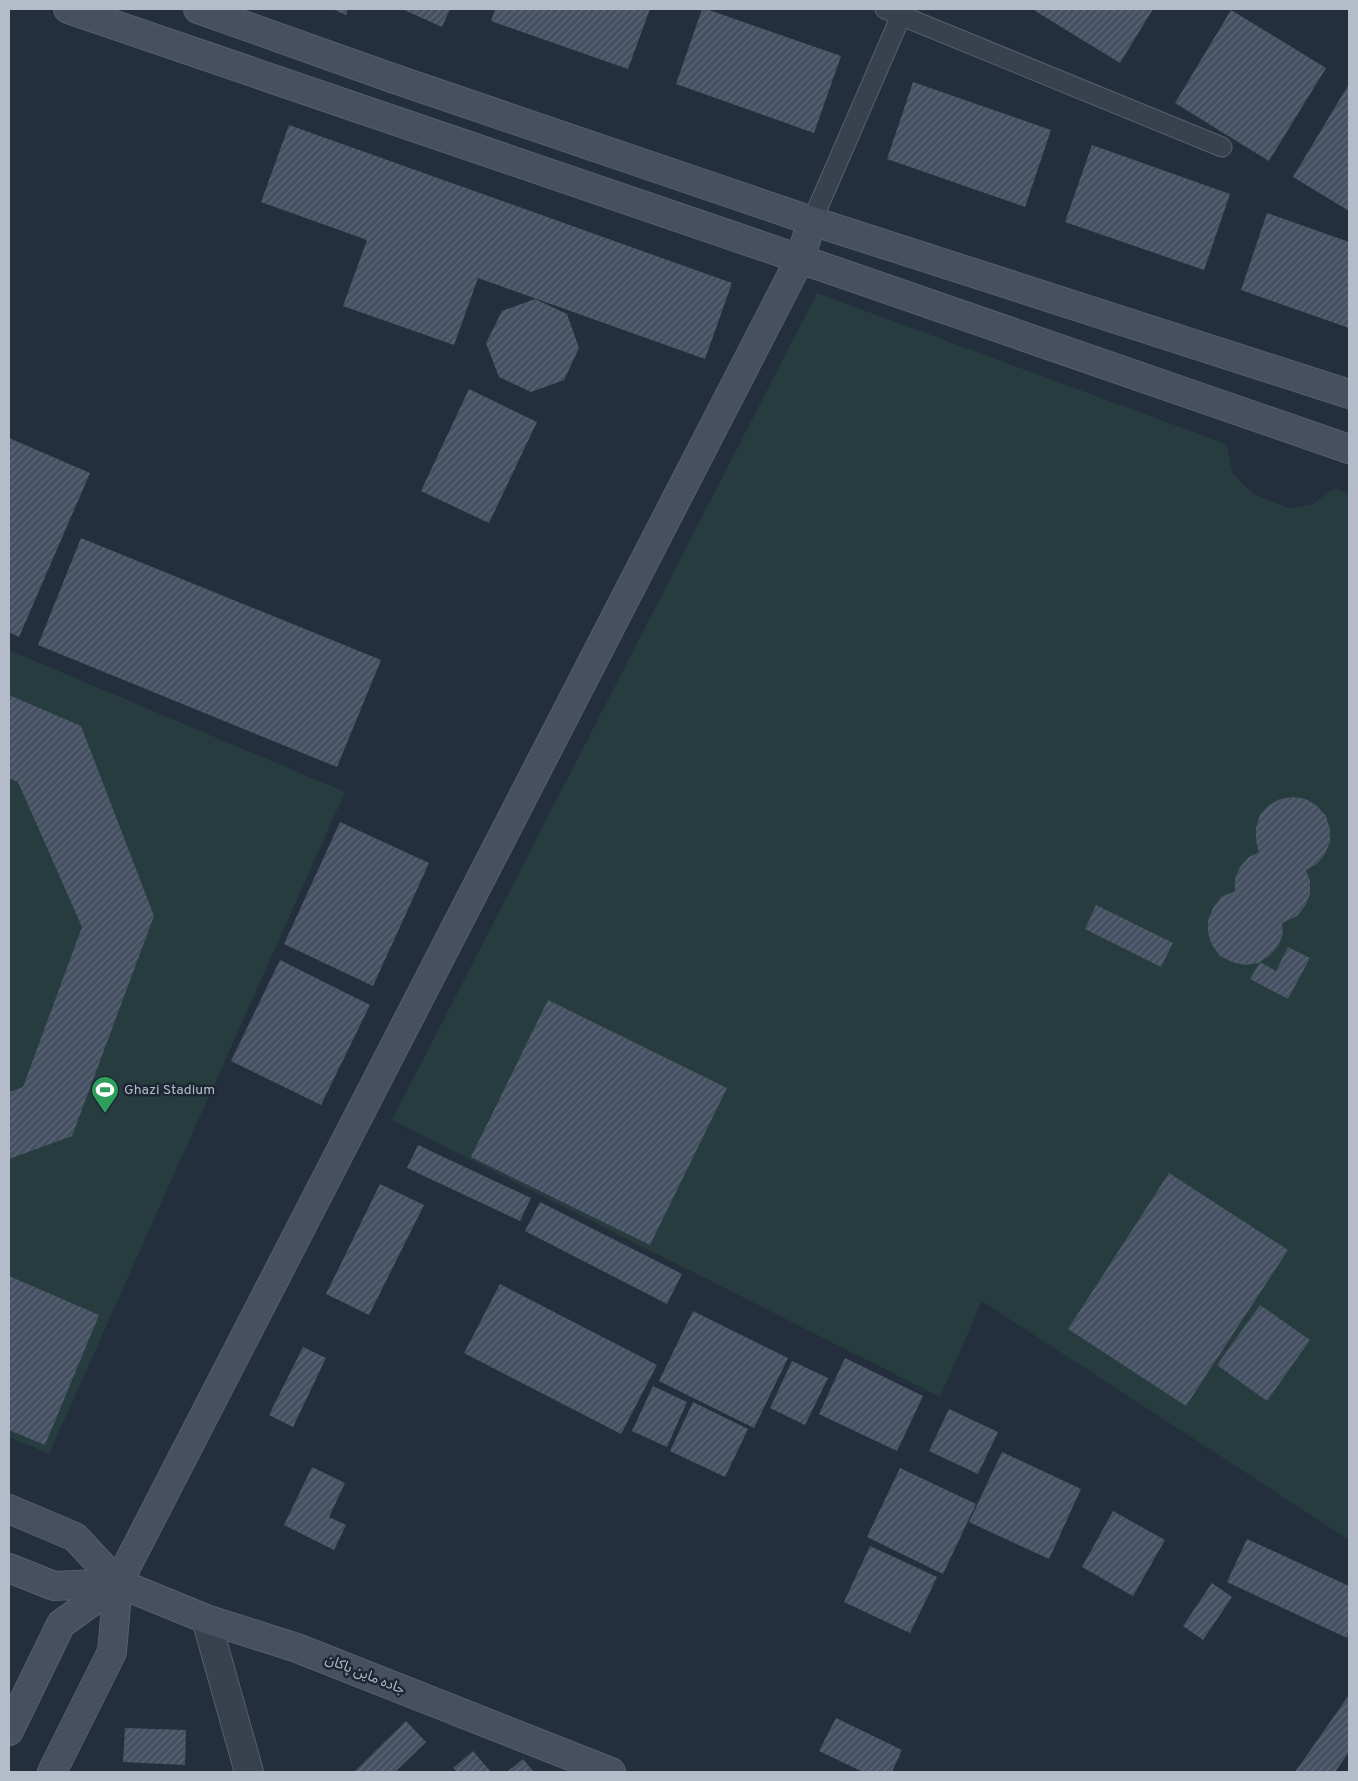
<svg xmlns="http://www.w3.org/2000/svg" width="1358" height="1781" font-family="Overpass,'Noto Sans Arabic',sans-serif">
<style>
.pitch{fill:#263c3f}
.building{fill:url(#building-hatch)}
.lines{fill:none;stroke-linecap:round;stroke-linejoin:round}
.lane-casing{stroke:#565f6c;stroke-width:21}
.street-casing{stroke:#565f6c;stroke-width:30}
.secondary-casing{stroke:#565f6c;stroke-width:30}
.lane{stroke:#38414e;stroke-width:19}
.street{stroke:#38414e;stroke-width:28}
.secondary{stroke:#465061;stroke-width:28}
.labels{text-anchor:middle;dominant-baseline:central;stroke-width:5;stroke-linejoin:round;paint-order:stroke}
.poi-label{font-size:14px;fill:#b4bcc9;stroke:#1d2633;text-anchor:start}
.street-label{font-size:14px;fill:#b4bcc9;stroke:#1d2633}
</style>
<defs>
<pattern id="building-hatch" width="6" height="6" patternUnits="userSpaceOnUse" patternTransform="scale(1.25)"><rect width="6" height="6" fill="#455162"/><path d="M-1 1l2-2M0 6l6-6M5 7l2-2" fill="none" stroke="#5d6877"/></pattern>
</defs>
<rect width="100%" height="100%" fill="#242f3e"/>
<path class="pitch" d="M817 293 1226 444 1233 474 1253 494 1290 509 1313 504 1334 488 1349 493V1540L982 1301 940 1397 392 1120Z
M9 650 345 792 49 1454 9 1437Z"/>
<path class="building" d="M332 9H348L346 15Z
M402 9H450L442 27Z
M495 9H650L628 69 491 21Z
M702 9H706L841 56 814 133 676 84Z
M1032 9H1153L1120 63Z
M1231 10 1326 68 1269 161 1175 103Z
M913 82 1051 130 1025 207 887 159Z
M1349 84V211L1293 177Z
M289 125 732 283 705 359 478 278 454 345 343 306 367 240 261 202Z
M1092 145 1230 194 1204 270 1065 222Z
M1267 213 1349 242V328L1241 290Z
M535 299 567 314 579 348 564 380 531 392 499 377 486 343 502 311Z
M469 389 537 422 489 523 421 491Z
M9 438 90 473 19 637 9 632Z
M81 538 381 660 337 767 38 645Z
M9 695 81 726 154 916 72 1136 9 1159V1092L23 1087 82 927 18 782 9 778Z
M1293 797 1306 799 1317 806 1326 816 1330 829V842L1325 854 1317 864 1306 870 1310 881V894L1305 906 1297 916 1282 923 1283 934 1278 946 1269 956 1258 963 1245 965 1232 962 1220 956 1212 945 1208 933V920L1213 908 1221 897 1235 891V879L1240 867 1249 857 1259 852 1256 841V828L1260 815 1269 805 1280 799Z
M340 822 429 863 373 986 284 944Z
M1096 905 1173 943 1161 967 1085 929Z
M1288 947 1310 958 1288 999 1250 979 1260 962 1276 971Z
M280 960 370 1005 321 1105 231 1061Z
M548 1000 727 1088 650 1245 471 1157Z
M418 1145 531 1198 520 1221 407 1168Z
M1169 1173 1288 1250 1186 1406 1068 1329Z
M380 1184 424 1205 369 1315 326 1294Z
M540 1202 682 1274 667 1304 525 1231Z
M9 1276 99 1315 45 1445 9 1430Z
M500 1284 657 1365 621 1434 464 1353Z
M1260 1305 1310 1340 1267 1401 1217 1365Z
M693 1311 788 1358 754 1428 659 1381Z
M303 1347 326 1358 293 1427 269 1415Z
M845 1358 923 1396 897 1451 819 1414Z
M792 1361 828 1378 805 1425 770 1408Z
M653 1386 687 1402 667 1447 632 1431Z
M693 1402 748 1429 725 1477 670 1451Z
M949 1409 998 1432 978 1474 929 1451Z
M1002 1452 1081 1489 1049 1559 969 1522Z
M312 1467 345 1483 329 1517 346 1525 334 1550 284 1525Z
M900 1468 976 1504 943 1574 867 1537Z
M1113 1511 1165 1540 1133 1596 1082 1567Z
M1247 1539 1349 1586V1632L1347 1638 1227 1582Z
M870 1546 937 1577 910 1633 844 1602Z
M1212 1583 1232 1597 1203 1640 1183 1626Z
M1349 1695V1752L1335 1772H1295Z
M836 1718 902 1750 892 1772H863L819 1751Z
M406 1721 426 1742 395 1772H354Z
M125 1728 186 1730 185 1765 123 1762Z
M473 1751 491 1772H457L453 1768Z
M523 1759 533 1771 531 1772H507Z"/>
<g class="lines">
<defs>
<path id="lane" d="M885 9 1222 147
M812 221 904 9"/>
<path id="street" d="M206 1619 249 1772"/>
<path id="secondary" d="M68 9 800 259 1349 449
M198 9 392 78 812 221 1349 394
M9 1509 75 1537 118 1583
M9 1568 54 1586 118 1583 206 1619 297 1648 611 1772
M9 1731 61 1624 118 1583
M52 1772 112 1652 118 1583 800 259 812 221"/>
</defs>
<use href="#lane" class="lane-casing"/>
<use href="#street" class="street-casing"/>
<use href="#secondary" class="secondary-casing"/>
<use href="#lane" class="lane"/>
<use href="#street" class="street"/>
<use href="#secondary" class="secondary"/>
</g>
<defs>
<symbol id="stadium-pin" viewBox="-11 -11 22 30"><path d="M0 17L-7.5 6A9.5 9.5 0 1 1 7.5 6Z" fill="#2e9e5b" stroke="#1d2633"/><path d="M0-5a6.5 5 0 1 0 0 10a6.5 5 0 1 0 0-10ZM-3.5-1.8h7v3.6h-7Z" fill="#fff"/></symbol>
</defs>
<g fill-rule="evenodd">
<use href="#stadium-pin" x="89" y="1074" width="32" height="43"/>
</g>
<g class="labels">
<g class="poi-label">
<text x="124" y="1090">Ghazi Stadium</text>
</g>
<g class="street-label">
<text transform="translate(365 1675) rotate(22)">جاده ماین پاکان</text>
</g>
</g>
<rect width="1358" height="1781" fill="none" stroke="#b4bcc9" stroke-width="20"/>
</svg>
